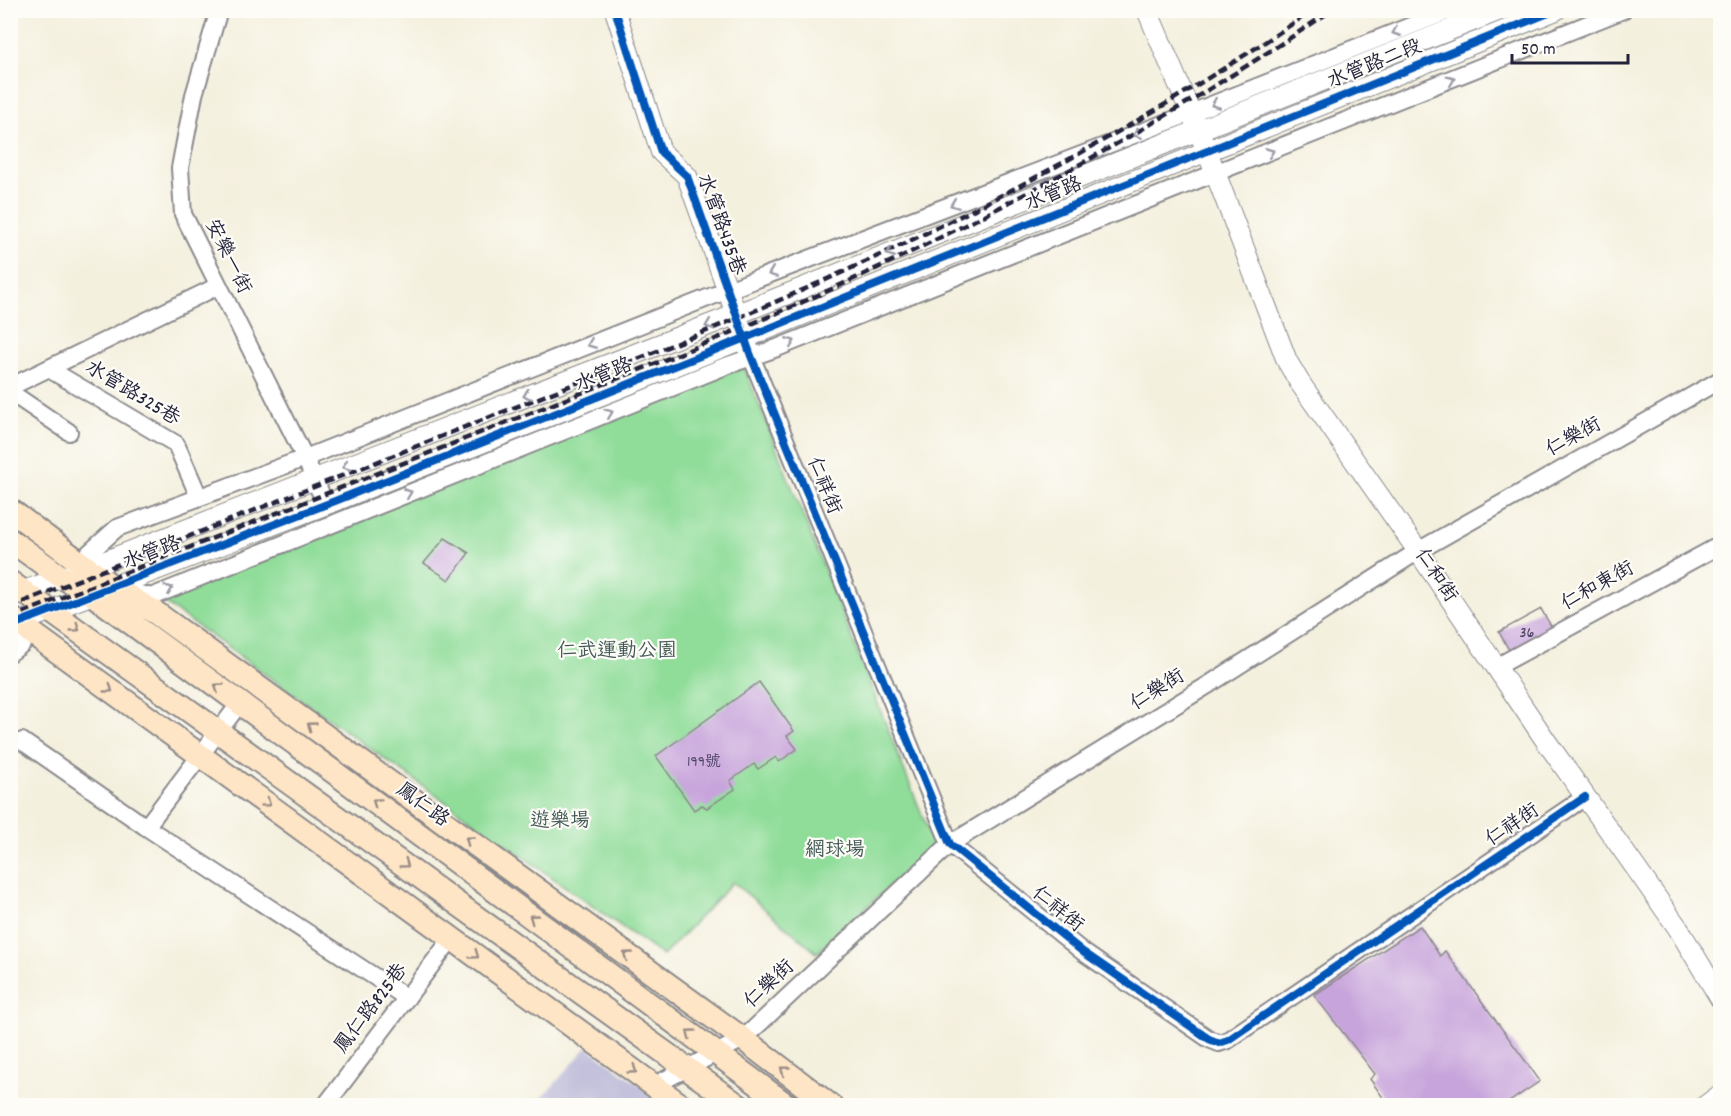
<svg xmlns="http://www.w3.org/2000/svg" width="1731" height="1116" font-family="Dekko,'LXGW WenKai TC',sans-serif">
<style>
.industrial{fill:#c3c1db}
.green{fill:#90dd9a;stroke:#59806a;stroke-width:1.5}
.building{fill:#c7a4db}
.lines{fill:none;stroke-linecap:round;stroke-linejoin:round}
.minor-casing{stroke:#8b898c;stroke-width:20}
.tertiary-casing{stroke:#8b898c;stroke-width:22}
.secondary-casing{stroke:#8b898c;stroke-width:26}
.minor{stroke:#fff;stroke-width:16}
.tertiary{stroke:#fff;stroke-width:20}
.secondary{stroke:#fee5c5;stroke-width:22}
.rail{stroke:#22223b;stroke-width:4.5;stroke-dasharray:9 4.5;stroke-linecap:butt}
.cycleway-casing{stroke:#fdfcf7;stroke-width:11}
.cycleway{stroke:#0057b8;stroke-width:8}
.oneway{stroke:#9c9ca7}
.oneway2{stroke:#9b8d87}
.labels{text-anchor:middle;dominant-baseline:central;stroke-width:4.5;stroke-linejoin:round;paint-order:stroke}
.number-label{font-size:16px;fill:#4b4263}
.street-label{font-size:20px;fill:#22223b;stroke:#fdfcf7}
.park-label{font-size:20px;fill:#435a58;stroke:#fdfcf7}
</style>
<rect width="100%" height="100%" fill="#fdfcf7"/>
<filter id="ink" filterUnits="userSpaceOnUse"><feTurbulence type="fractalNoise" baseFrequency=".0167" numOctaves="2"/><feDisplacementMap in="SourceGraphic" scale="12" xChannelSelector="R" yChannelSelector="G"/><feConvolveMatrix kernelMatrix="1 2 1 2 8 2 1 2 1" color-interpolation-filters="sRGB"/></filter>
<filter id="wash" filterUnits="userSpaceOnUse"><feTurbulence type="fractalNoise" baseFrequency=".008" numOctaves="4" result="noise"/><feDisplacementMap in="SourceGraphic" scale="24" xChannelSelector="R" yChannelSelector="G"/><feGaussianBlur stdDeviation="1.35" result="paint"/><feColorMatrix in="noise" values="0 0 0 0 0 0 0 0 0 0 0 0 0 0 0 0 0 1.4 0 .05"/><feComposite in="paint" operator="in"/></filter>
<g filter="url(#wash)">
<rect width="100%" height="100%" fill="#f4f0de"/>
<path class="industrial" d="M587 1047 668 1106H535Z"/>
<path class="green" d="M743 364 934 845 817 953 733 882 663 956 152 594Z"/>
<g id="blocks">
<path class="building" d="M445 538 469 553 449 580 424 563Z
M1541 609 1555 633 1513 657 1499 632Z
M759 682 794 731 787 736 797 749 779 762 776 757 758 769 754 764 730 781 735 789 707 808 702 805 694 810 656 756Z
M1420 926 1440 956 1445 951 1540 1081 1503 1106H1389L1370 1079 1375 1074 1314 995Z"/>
</g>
</g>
<g filter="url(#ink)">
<use href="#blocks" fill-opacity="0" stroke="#8b898c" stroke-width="1.5"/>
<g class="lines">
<defs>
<path id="minor" d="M219 10 194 95 180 168 183 214 305 458 326 505
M751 356 950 844 1083 952 1209 1039 1219 1043 1228 1040 1585 797
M49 369 176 444 199 497
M10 387 218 286
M10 392 69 432
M88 568 89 553 117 528 305 458 715 295 1191 113 1451 10
M129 591 151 597 723 367 777 348 1623 10
M10 653 22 644 19 623
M1496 667 1720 545
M22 741 146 827 407 998
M146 827 240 703
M655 1085 743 1039 950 844 1208 685 1418 551 1720 380
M325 1106 452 938"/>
<path id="tertiary" d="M615 10 661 152 687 176 751 356
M1147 10 1207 151 1287 361 1300 383 1418 551 1546 741 1678 928 1720 998
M10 596 88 568 760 305 1500 10
M10 626 335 501 745 338 1556 10
M1705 1106 1720 1095"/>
<path id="secondary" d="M10 510 113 587 156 613 743 1039 831 1106
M10 540 60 576 93 595 788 1106
M10 582 739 1106
M10 617 682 1106"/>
</defs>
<use href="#minor" class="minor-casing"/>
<use href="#tertiary" class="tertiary-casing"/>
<use href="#secondary" class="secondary-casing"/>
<use href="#minor" class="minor"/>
<use href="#tertiary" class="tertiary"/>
<use href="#secondary" class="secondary"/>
<path class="rail" d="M10 607C167 545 324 483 480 421 610 370 740 320 867 261 1021 190 1172 106 1313 10
M10 618C163 558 315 498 467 438 603 384 741 332 873 270 1032 195 1186 109 1332 10"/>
<defs>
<path id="cycleway" d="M615 10 661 152 687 176 751 356 950 844 1083 952 1209 1039 1219 1043 1228 1040 1585 797
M10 626 335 501 745 338 1556 10"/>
</defs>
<use href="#cycleway" class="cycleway-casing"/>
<use href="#cycleway" class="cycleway"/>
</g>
<defs><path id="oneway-chevron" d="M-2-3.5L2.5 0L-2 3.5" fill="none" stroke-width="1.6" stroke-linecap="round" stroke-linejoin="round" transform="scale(1.5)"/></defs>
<g class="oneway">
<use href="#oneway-chevron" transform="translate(1396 32) rotate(158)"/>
<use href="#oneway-chevron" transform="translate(1451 80) rotate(-22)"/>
<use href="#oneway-chevron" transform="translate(1215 104) rotate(158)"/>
<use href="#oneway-chevron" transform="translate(1137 134) rotate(159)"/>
<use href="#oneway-chevron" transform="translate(1270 152) rotate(-22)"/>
<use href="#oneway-chevron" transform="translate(954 204) rotate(159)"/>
<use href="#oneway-chevron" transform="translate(890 253) rotate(158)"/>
<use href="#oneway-chevron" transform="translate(772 273) rotate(159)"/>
<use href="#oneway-chevron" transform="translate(709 325) rotate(159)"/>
<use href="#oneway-chevron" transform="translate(791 342) rotate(-22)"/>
<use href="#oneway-chevron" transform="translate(591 344) rotate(158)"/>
<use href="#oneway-chevron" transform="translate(527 395) rotate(159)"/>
<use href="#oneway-chevron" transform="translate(609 413) rotate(-22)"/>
<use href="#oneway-chevron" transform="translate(346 466) rotate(159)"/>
<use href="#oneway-chevron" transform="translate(408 493) rotate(-22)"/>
<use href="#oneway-chevron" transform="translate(169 589) rotate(-23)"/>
</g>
<g class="oneway2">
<use href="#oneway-chevron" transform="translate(76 628) rotate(36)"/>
<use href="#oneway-chevron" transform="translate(218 687) rotate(-144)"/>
<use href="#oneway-chevron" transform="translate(109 689) rotate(36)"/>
<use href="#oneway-chevron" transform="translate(311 726) rotate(-144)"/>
<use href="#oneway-chevron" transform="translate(376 802) rotate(-144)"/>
<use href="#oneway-chevron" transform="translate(267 803) rotate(36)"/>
<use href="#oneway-chevron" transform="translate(469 840) rotate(-144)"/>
<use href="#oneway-chevron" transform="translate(405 864) rotate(36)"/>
<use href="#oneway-chevron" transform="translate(533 918) rotate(-144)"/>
<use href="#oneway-chevron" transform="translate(475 955) rotate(36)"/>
<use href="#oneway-chevron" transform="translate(627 955) rotate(-144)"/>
<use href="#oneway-chevron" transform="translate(690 1033) rotate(-144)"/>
<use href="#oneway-chevron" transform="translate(633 1070) rotate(36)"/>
<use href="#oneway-chevron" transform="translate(784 1070) rotate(-143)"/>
</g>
</g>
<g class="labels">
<g class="number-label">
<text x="1527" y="633">36</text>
<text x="704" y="762">199號</text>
</g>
<g class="street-label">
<text transform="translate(1375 65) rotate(-22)">水管路二段</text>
<text transform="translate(1054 195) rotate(-22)">水管路</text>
<text transform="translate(720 225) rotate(70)">水管路435巷</text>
<text transform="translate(227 257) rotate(64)">安樂一街</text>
<text transform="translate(604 376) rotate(-22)">水管路</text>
<text transform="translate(132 394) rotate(31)">水管路325巷</text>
<text transform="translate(1574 438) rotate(-29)">仁樂街</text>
<text transform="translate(823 486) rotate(68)">仁祥街</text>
<text transform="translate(152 554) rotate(-21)">水管路</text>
<text transform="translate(1435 576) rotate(56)">仁和街</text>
<text transform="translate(1598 587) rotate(-29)">仁和東街</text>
<text transform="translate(1158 691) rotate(-32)">仁樂街</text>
<text transform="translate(422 806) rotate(36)">鳳仁路</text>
<text transform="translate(1513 826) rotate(-34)">仁祥街</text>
<text transform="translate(1057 910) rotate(39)">仁祥街</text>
<text transform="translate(770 985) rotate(-43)">仁樂街</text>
<text transform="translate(372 1009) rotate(-53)">鳳仁路825巷</text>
</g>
<g class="park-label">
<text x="617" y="652">仁武運動公園</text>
<text x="560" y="822">遊樂場</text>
<text x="835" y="851">網球場</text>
</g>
</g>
<rect width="1731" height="1116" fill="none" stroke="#fdfcf7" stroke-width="36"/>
<path d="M1512 54v9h116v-9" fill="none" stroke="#22223b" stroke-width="3"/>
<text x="1521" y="54" font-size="18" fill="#22223b" stroke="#fdfcf7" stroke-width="4.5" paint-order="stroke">50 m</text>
</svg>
